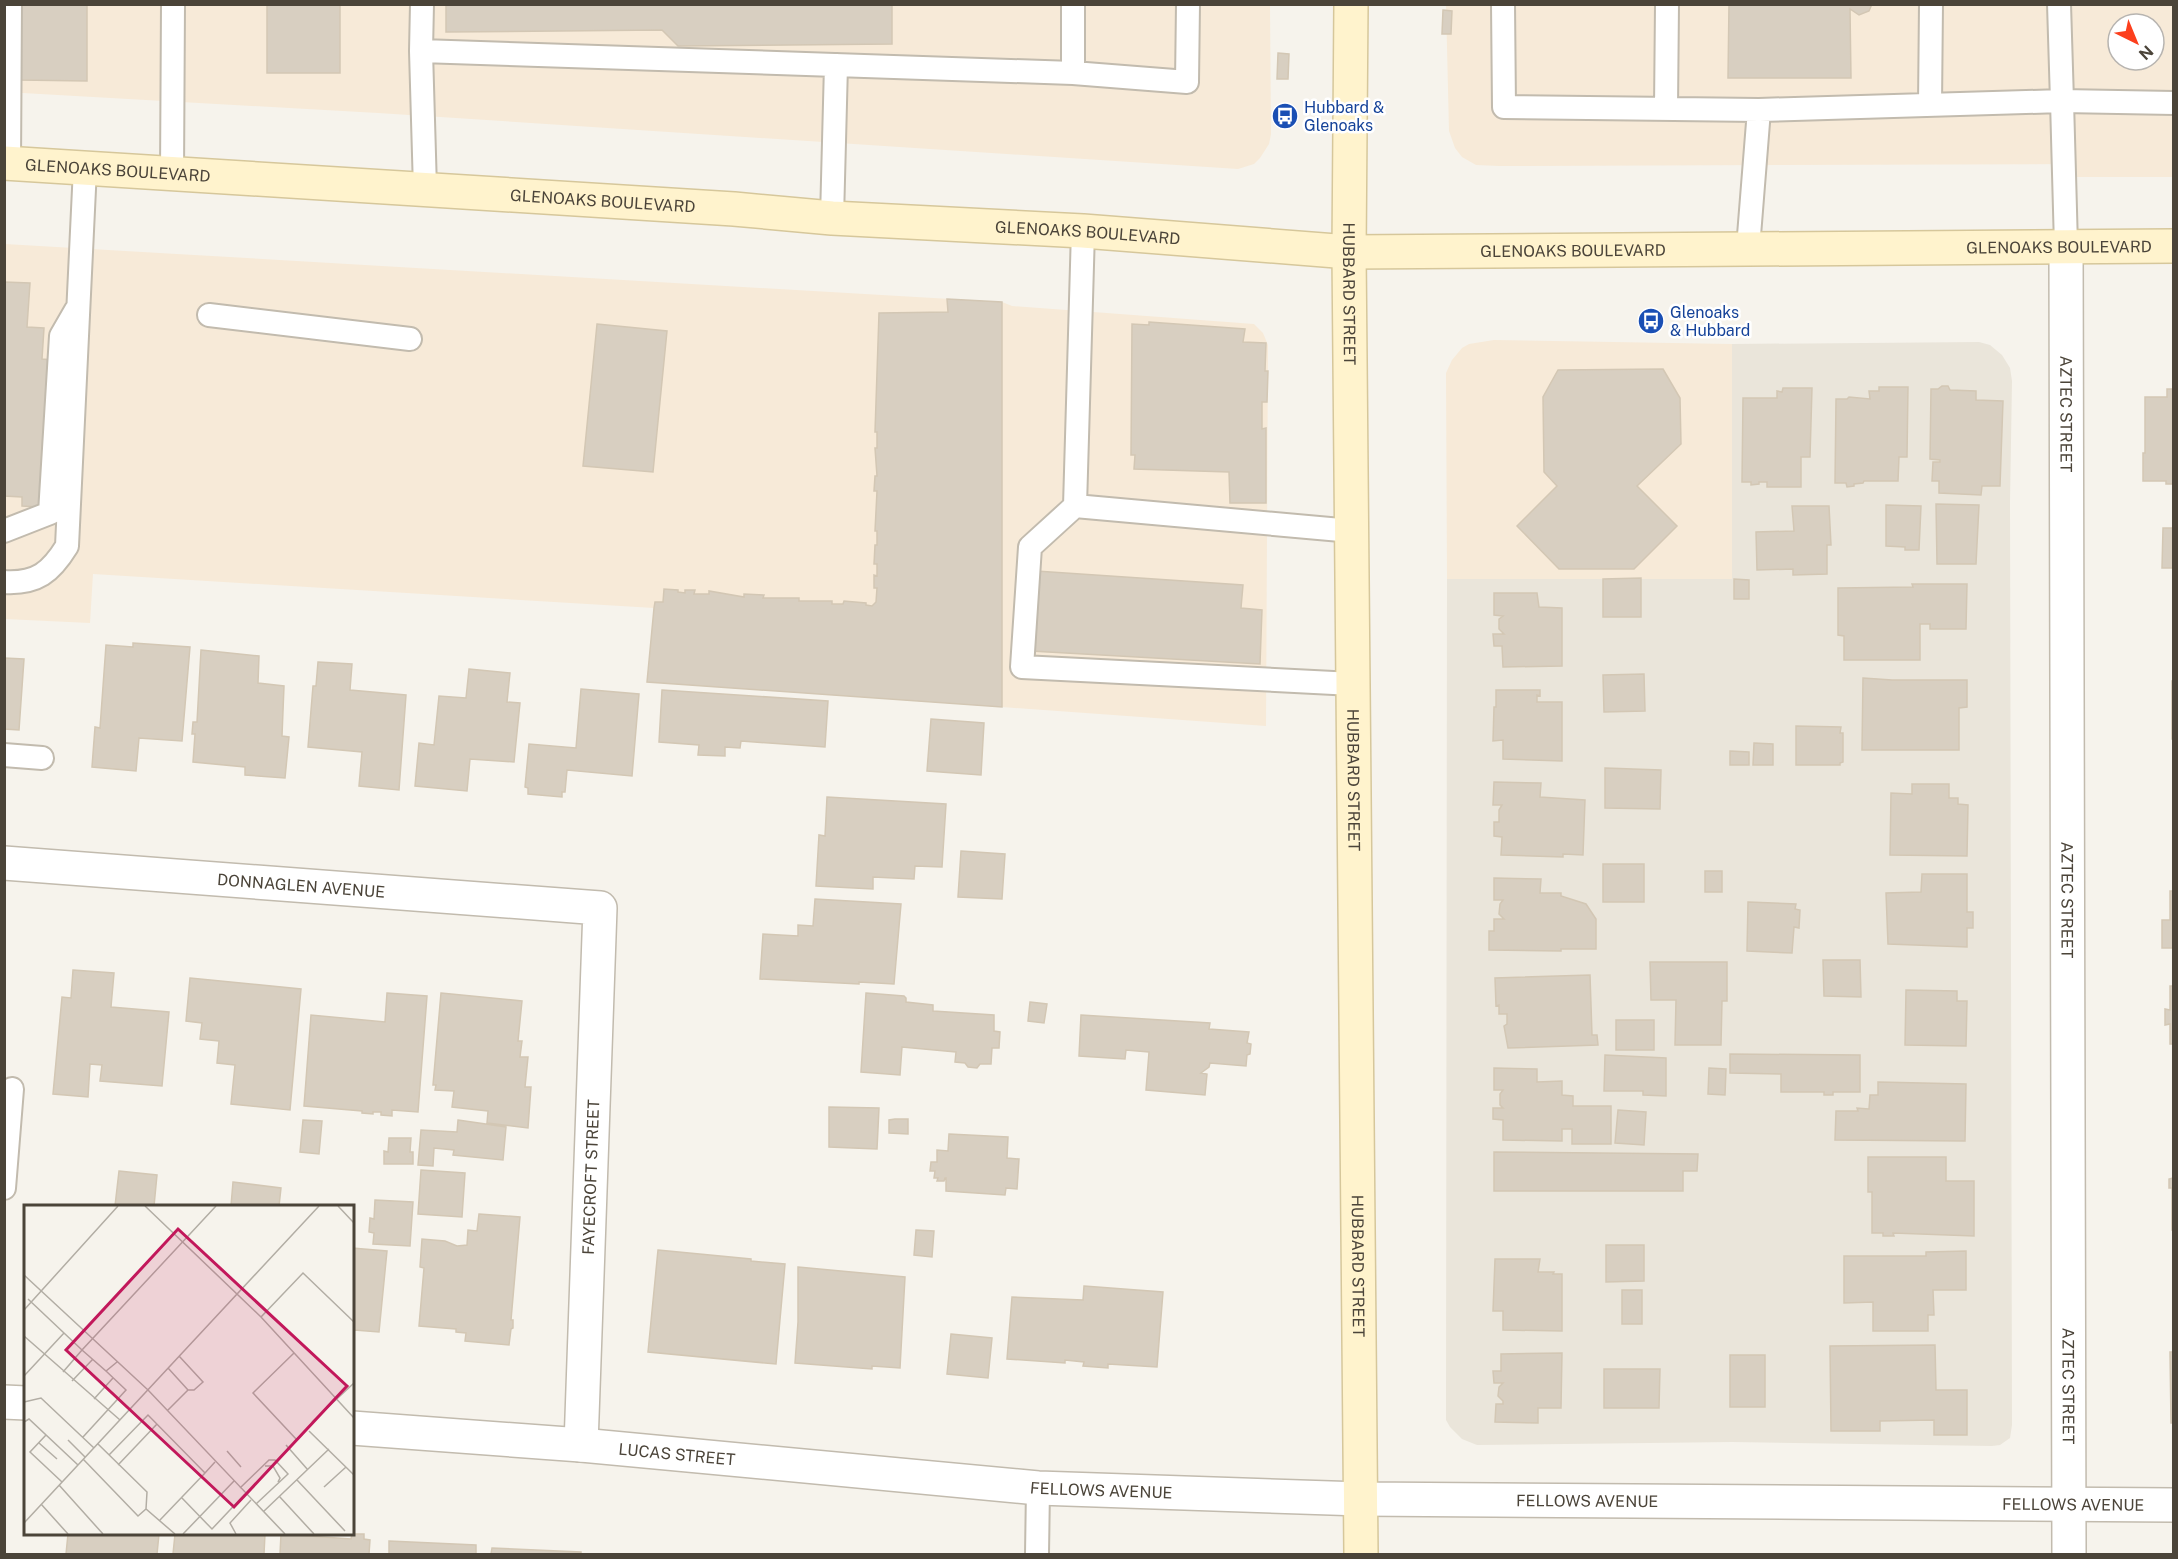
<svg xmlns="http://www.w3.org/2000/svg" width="2178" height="1559" font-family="'Public Sans',sans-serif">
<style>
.residential{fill:#eae5da}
.commercial{fill:#f7ead8;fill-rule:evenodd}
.building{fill:#d8cfc1;stroke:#d3c7b4;stroke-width:1.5}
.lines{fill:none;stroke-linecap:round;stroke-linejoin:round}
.service-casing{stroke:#c2bbae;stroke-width:26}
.minor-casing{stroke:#c2bbae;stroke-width:36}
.secondary-casing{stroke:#d6c79b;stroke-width:36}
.service{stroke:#fff;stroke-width:22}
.minor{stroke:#fff;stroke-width:33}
.secondary{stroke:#fff3cd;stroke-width:33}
.labels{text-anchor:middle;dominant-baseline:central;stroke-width:5;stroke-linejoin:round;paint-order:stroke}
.transit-label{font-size:16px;fill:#164399;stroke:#fff;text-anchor:start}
.street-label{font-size:16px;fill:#4b4439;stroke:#fff}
.inset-road{fill:none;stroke:#b2ada4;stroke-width:1.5}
.view{fill:#c2185b;fill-opacity:0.15;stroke:#c2185b;stroke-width:3}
.inset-edge{fill:none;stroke:#4b4439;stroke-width:3}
</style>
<rect width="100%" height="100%" fill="#f6f3ec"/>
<path class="residential" d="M1979 342 1990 345 2002 355 2010 368 2012 381 2010 502 2012 1425 2010 1438 2000 1445 1992 1446 1732 1442 1477 1445 1462 1439 1450 1427 1446 1420V1408L1447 579H1731L1732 344Z"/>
<path class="commercial" d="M4 5H1270L1271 134 1269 144 1260 158 1254 164 1238 169 378 113 5 92Z
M1446 5H2173V177H2077L2075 164 1499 166 1476 165 1462 157 1455 148 1449 131ZM2118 24H2154V60H2118Z
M5 244 1002 302 1012 306 1254 324 1263 333 1268 345 1266 726 1002 707 654 608 93 574 90 623 5 619Z
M1494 340 1732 344V579H1447L1446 373 1452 360 1462 348 1469 344Z"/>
<path class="building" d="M19 4H87V81L19 80Z
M267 4H340V73H267Z
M446 4H892V44L678 46 662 30 446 32Z
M1729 4H1872L1869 11 1859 15 1850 9 1851 78H1728Z
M1443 10 1452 11 1451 34H1442Z
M1278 53 1289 54 1288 79H1277Z
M4 282 30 283 27 327 44 328 42 359 53 360 47 461H42L39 507 22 506V497L4 496Z
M947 299 1002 302V707L647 682 654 608 655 602H663L664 589 678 590V592L685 593V590H695L694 594H709V591L744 597V594L764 595 763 598H799V601H832V604H843L844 601 866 603V605L872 606 876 602 877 588H874V575L877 576V564H874L875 545H877V531H875L877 491H874L875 476H877L875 448H877V432H875L879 313 948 312Z
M1149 322 1245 329 1243 342 1266 343 1265 371H1268L1267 402H1262V429L1266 428V503H1230L1229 472 1134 469 1135 455H1131L1132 324 1149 325Z
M597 324 667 331 653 472 583 466Z
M1663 369 1680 398 1681 444 1637 486 1677 526 1634 569H1559L1517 526 1557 486 1544 472 1543 397 1558 370Z
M1942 386H1948L1950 390 1976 391V400L2003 401 2000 486H1982L1981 495 1939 493V481H1932L1933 462H1940V460L1930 459 1931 389H1938Z
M1879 387H1908L1907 457H1899L1898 481H1864L1863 483 1854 484V486L1847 487 1846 483H1835L1836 399H1847L1849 397 1870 399 1869 391H1879Z
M1783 388H1812L1810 457H1801V487H1767V482H1759V484L1751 485V482H1742L1743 398H1777V391L1782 392Z
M2167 389H2174V484H2166V481H2143V453H2145V397H2167Z
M1936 504 1979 505 1976 564H1937Z
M1886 505 1921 506 1919 550H1905V547L1886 546Z
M1792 506H1829L1831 545H1827V574L1793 575V569L1757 570 1756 532 1794 531Z
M2163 528H2174V568H2162Z
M1036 571 1243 585 1241 608 1262 610 1260 664 1031 651Z
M1641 578V617H1603V579Z
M1734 579 1749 580V599H1734Z
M1912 584H1967L1966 629H1930V624H1920V660H1844V636L1838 635V588L1913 587Z
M1494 593H1537L1539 607 1562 608V666L1503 667 1502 646H1494L1493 634H1504L1499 629V619L1503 616 1494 615Z
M133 643 190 647 182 741 139 738 136 771 92 767 95 727 100 728 106 645 133 647Z
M201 650 259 656 258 683 284 686 282 736 289 737 285 778 245 775V767L193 762 195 734H192L193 722H197Z
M4 658 24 659 19 730 4 729Z
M318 662 352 664 350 690 406 695 399 790 359 786 362 752 308 747 313 686H316Z
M469 669 510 673 507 702 520 703 514 762 470 759 467 791 415 786 419 743 434 745 439 696 466 698Z
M1644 674 1645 711 1604 712 1603 675Z
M1863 678 1892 680H1967V707L1959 708V750H1862Z
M2172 681H2174V739H2172Z
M581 689 639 694 632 776 567 770 565 792H562V797L528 794V788L525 787 529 744 576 748Z
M662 690 828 701 825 747 741 741 740 748 725 747V756L698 755 699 745 659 742Z
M1496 690H1540V696L1537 695V702H1562V761L1503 759V740L1493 741 1494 707H1496Z
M931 719 984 723 981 775 927 771Z
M1796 726 1841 727 1840 733H1843V762L1840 763V765H1796Z
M1754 743 1773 744V765H1753Z
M1730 751 1749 752V765H1730Z
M1605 768 1661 770 1660 809 1605 808Z
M1494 782 1541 783 1540 797 1585 800 1583 855 1563 854V857L1501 855 1502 837 1494 836V822H1499V810L1502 805H1493Z
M1912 784H1949V798H1958V804L1968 805 1967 856 1890 855 1891 793 1912 794Z
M827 797 946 804 942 867 915 866 914 879 873 877V889L816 886 819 835 825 836Z
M961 851 1005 854 1002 899 958 897Z
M1603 864H1644V902H1603Z
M1705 871H1722V892H1705Z
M1922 874H1967V912H1973V928H1967V947L1888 944 1886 893 1921 892Z
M1494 878 1541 879 1540 893H1561V896L1586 904 1596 919V949H1561V951L1489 950V931H1494V919H1504L1499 914 1500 904 1503 900H1494Z
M2170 891H2174V948H2162V920H2170Z
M815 899 901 904 894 984 859 982V984L760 979 763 934 798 936V925L813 926Z
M1748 902 1796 904 1795 909 1800 910 1799 928 1794 927 1792 953 1747 951Z
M1823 960H1860L1861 997 1824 996Z
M1650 962H1727V1001H1722L1721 1045H1675L1676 1000H1651Z
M73 970 114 973 111 1007 169 1012 162 1086 100 1081 102 1065 90 1064 88 1097 53 1094 62 997 71 998Z
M1590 975 1592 1035H1597L1598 1045 1508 1048 1504 1026 1507 1024V1014H1499V1005L1496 1006 1495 978Z
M190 978 301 989 290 1110 231 1104 235 1065 217 1063 219 1041 200 1039 202 1023 186 1021Z
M2170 986H2174V1044H2170V1024L2165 1025V1009L2170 1010Z
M1906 990 1957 991V1001H1967L1966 1046 1905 1045Z
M387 993 427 996 418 1112 392 1110V1116L381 1115V1112H373V1114L362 1113V1111L304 1106 311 1015 385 1022Z
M441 993 522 1001 518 1041H522L520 1057H528L525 1087H531L528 1128 487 1123 488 1111 452 1107 454 1091 435 1090 436 1085H433Z
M866 993 904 996 906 998V1002L933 1005V1011L994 1015V1031L1000 1032 999 1048H992L991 1064H980L977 1068 968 1067 965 1063 955 1062 956 1052 902 1047 900 1075 861 1072Z
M1030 1002 1047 1004 1044 1023 1028 1021Z
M1081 1015 1210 1023 1209 1029 1249 1032 1247 1043 1251 1044 1250 1054 1247 1055 1246 1066 1210 1063 1209 1067 1201 1073 1207 1074 1205 1095 1146 1090 1149 1052 1126 1050 1125 1059 1079 1056Z
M1616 1020H1654V1050H1616Z
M1730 1054 1860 1055V1092H1833V1095H1824V1092H1781V1074L1730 1073Z
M1605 1055 1666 1058V1096L1643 1095V1091H1604Z
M1494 1068 1537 1069V1082L1562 1081V1095L1573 1096V1106H1611V1144H1572V1129H1562V1141L1503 1140V1120L1493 1119V1108H1503L1500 1105V1094L1503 1090H1494Z
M1709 1068 1726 1069 1725 1095 1708 1094Z
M1878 1082 1966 1084 1965 1141 1835 1140 1836 1111H1858L1857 1108 1869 1109 1870 1095H1878Z
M829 1107 879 1108 877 1149 829 1147Z
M1618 1110 1646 1112 1644 1145 1615 1143Z
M895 1119H908V1134L889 1133V1120Z
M303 1120 322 1121 319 1154 300 1152Z
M458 1120 506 1127 503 1160 453 1155 454 1150 434 1148 433 1166 418 1165 421 1130 457 1132Z
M949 1134 1008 1137 1007 1158 1019 1159 1017 1189 1006 1188 1005 1195 946 1191V1178H945L944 1181H937L938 1178H934L935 1171H930L931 1162H937V1150L948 1151Z
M389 1138H411L410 1152H413V1164H384V1151L388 1152Z
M1494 1152 1698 1154 1697 1171H1683V1191H1494Z
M1868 1157H1946V1181H1974V1236L1893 1233 1894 1236H1883V1233H1872V1192H1868Z
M2173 1157H2174V1230H2172V1188H2169V1179L2173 1178Z
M421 1170 465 1173 462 1217 418 1214Z
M119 1171 157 1175 154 1206H115Z
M233 1182 281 1188 279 1206H231Z
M375 1200 413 1202 410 1246 373 1244 374 1233 369 1232 370 1218 374 1219Z
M479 1214 520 1217 511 1320H513V1328L511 1329 509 1345 465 1341 466 1333 456 1332V1329L419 1326 424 1268 420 1267 422 1239 445 1241 457 1246 467 1245 468 1230 477 1231Z
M916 1230 934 1231 932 1257 914 1255Z
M1606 1245H1644V1281L1606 1282Z
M352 1248 387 1251 379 1332 354 1330 352 1335Z
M658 1250 751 1259V1261L785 1264 776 1364 648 1352Z
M1966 1251V1290H1933L1934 1315H1928V1331H1873V1302L1844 1303V1256H1926V1252Z
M1495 1259H1540L1538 1272H1554L1553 1274H1562V1331L1503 1330V1311H1493Z
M798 1267 905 1277 900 1368 872 1366V1369L795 1363 798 1322Z
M1084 1286 1163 1292 1157 1367 1108 1364V1368L1083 1366 1084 1362 1065 1360V1363L1007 1359 1012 1297 1083 1300Z
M1622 1290H1642V1324H1622Z
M951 1334 992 1338 988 1378 947 1374Z
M1935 1345 1936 1390H1967V1435H1934V1420L1880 1421V1431H1831L1830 1346Z
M2170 1352H2174V1423H2171Z
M1562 1353 1561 1408H1538V1423L1495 1422 1496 1404H1503V1401L1498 1396 1499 1387 1503 1383H1494L1493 1371H1501V1354Z
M1730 1355H1765V1407H1730Z
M1604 1369H1660L1659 1408H1604Z
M68 1534H159L157 1554H66Z
M175 1534H265L264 1554H173Z
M281 1534 351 1539 352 1534H364V1539L370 1540 369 1554H280Z
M389 1541 476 1545V1554H389Z
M492 1548 581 1552V1554H491Z"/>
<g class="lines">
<defs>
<path id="service" d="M1073 4V73
M1503 4 1504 107 1759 110
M2059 4 2062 101 2174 103
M421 51 422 4
M1930 105 1931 4
M1666 108 1667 4
M9 163 10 4
M172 174 173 4
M425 189 421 51 1073 73 1187 82 1188 4
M832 218 836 65
M1083 231 1075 506 1352 531
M1748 248 1759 110 2062 101 2066 246
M209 315 410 339
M1075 506 1030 547 1022 667 1353 684
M4 531 50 513 61 336 76 310
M4 582C37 584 51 572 67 546L85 168
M4 755 42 758
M4 1188 12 1089
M1037 1554 1038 1488"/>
<g id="minor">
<path id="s1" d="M2066 246 2069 1554"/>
<path id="s2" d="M4 863 600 908 581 1445"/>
<path d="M4 1402 26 1403"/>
<path id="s3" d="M352 1428 581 1445 1038 1488 1361 1499 2174 1505"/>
</g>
<g id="secondary">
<path id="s4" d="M1351 4 1349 252 1361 1554"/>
<path id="s5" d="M4 163 734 209 832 218 1083 231 1349 252 2174 246"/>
</g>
</defs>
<use href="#service" class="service-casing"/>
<use href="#minor" class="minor-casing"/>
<use href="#secondary" class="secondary-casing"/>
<use href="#service" class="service"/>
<use href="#minor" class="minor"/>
<use href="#secondary" class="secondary"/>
</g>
<defs>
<symbol id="bus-disc" viewBox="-11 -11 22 22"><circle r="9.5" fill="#1a4fb4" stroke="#fff"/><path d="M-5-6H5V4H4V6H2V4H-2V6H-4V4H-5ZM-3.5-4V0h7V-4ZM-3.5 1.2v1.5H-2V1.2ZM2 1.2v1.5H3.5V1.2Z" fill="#fff"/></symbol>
</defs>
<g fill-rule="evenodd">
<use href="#bus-disc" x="1270" y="101" width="30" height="30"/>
<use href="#bus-disc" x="1636" y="306" width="30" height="30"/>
</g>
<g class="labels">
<g class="transit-label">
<text x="1304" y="107">Hubbard &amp;<tspan x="1304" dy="18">Glenoaks</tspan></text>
<text x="1670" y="312">Glenoaks<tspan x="1670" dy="18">&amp; Hubbard</tspan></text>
</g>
<g class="street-label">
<text stroke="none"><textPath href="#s5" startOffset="114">GLENOAKS BOULEVARD</textPath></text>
<text stroke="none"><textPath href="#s5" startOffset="600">GLENOAKS BOULEVARD</textPath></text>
<text stroke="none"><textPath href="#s5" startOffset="1086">GLENOAKS BOULEVARD</textPath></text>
<text stroke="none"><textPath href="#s5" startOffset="2058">GLENOAKS BOULEVARD</textPath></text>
<text stroke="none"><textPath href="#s5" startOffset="1572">GLENOAKS BOULEVARD</textPath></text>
<text stroke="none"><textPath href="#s4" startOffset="290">HUBBARD STREET</textPath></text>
<text stroke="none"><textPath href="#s1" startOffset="168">AZTEC STREET</textPath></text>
<text stroke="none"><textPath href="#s4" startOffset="776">HUBBARD STREET</textPath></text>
<text stroke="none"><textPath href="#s2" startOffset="298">DONNAGLEN AVENUE</textPath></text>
<text stroke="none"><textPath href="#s1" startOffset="654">AZTEC STREET</textPath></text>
<text transform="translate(591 1177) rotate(-88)">FAYECROFT STREET</text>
<text stroke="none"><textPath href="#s4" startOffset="1262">HUBBARD STREET</textPath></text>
<text stroke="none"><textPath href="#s1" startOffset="1140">AZTEC STREET</textPath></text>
<text stroke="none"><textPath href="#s3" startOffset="326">LUCAS STREET</textPath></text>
<text stroke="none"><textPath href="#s3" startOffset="752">FELLOWS AVENUE</textPath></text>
<text stroke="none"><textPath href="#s3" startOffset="1238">FELLOWS AVENUE</textPath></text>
<text stroke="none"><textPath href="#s3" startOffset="1724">FELLOWS AVENUE</textPath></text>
</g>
</g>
<g transform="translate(24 1205)">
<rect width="330" height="330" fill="#f6f3ec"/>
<path class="inset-road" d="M121 1 237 112 330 213M314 1 330 18M0 70 124 185 261 329M4 94 58 145 39 167M0 105 94 1M237 112 279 68 330 117M0 131 96 215M270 148 229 188 273 235M155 151 179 177 170 185H164M93 157 82 166 58 145 192 1M0 171 40 128M48 176 69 154M70 194 89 173M0 197 17 193 70 243M143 206 164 185 144 163M0 217 5 214 54 260M288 217 330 178M285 226 330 270M22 230 6 247 38 277M59 232 102 185 82 166M44 235 61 252M15 238 33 254M74 239 123 287 122 304M262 240 284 265M203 246 217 262M85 250 124 210 181 268 191 257M59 254 114 311 122 304 151 329M94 260 133 219M241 261H249L256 273 254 277M273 275 321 326M35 280 79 329M300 282 322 262M216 283 245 255H251L264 269 232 299M255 291 290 329M157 292 188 324 221 289M17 299 44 329M239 307 305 244M136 315 181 268M0 318 295 1M159 329 210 276M212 329 206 318 227 295"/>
<path class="view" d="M154 24 323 181 210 302 42 145Z"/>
<rect width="330" height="330" class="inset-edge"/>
</g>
<rect width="2178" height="1559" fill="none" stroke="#4b4439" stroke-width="12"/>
<g transform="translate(2136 42) rotate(137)"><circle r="28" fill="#ffffff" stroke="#b7b4b0" stroke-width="1.5"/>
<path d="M0-4.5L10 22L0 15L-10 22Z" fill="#fc3f1d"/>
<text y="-9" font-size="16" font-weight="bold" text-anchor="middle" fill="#4b4439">N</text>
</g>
</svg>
